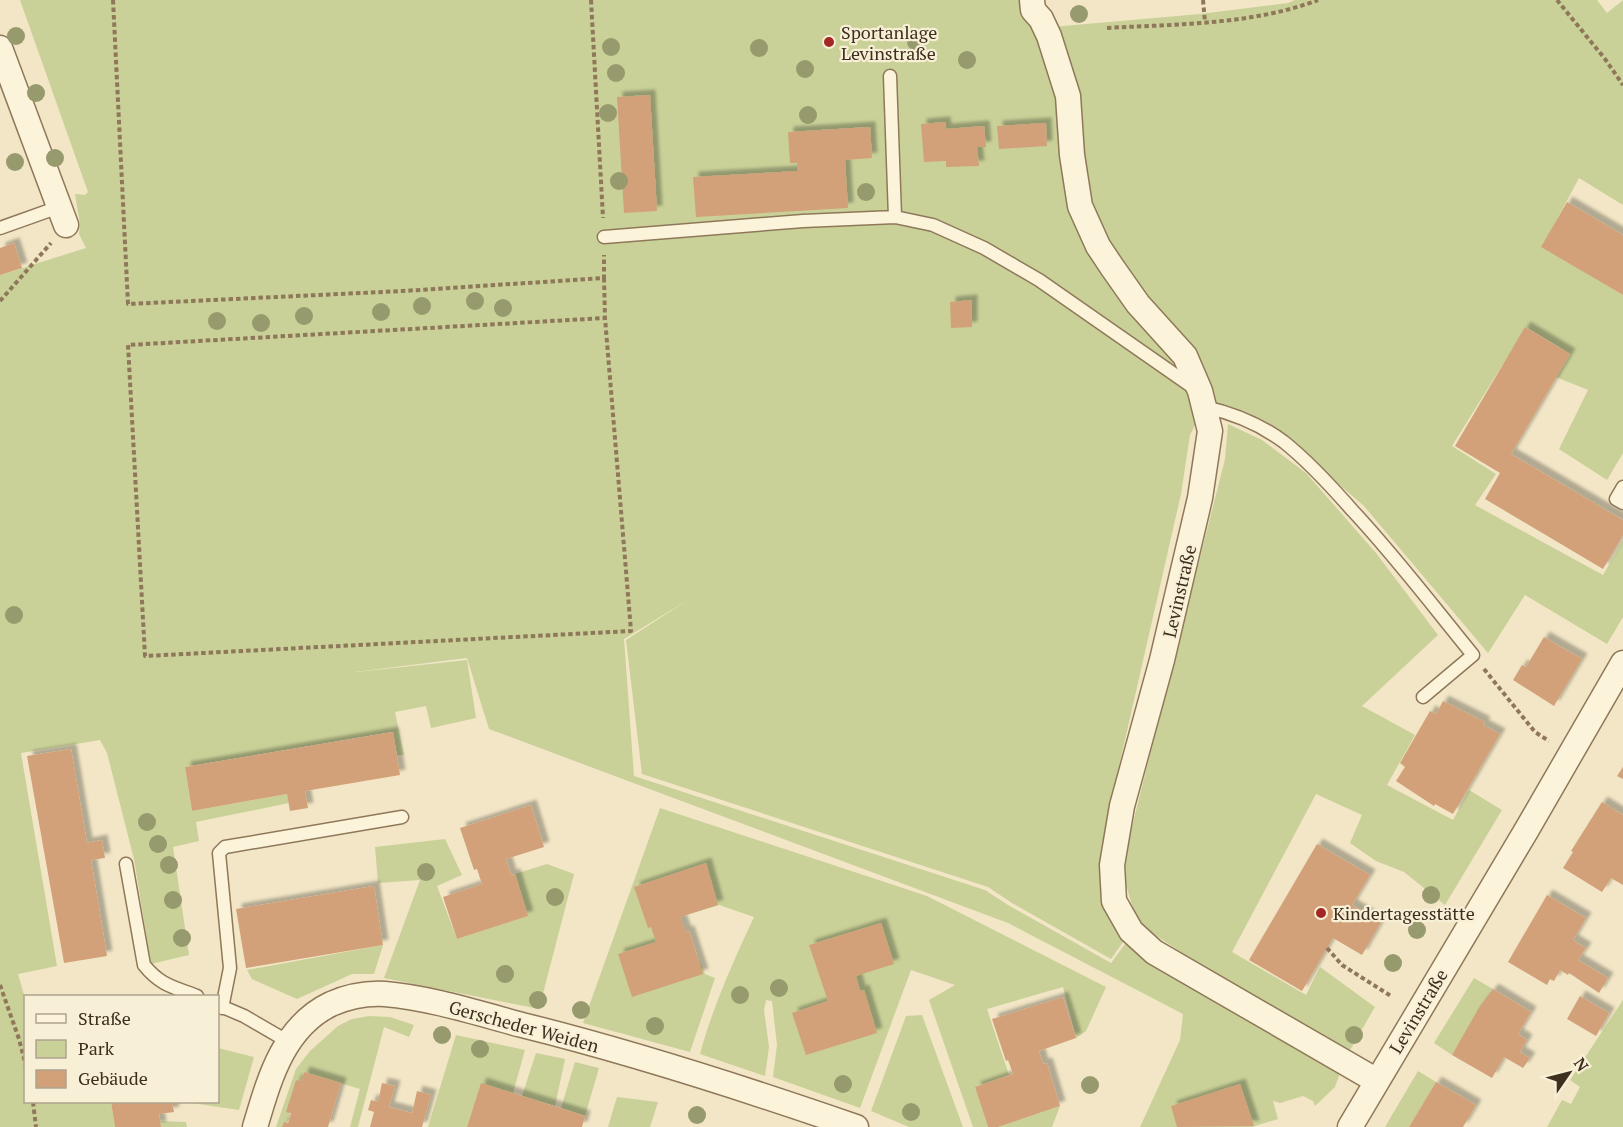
<svg xmlns="http://www.w3.org/2000/svg" width="1623" height="1127" font-family="'PT Serif',serif">
<style>
.green{fill:#c9d198}
.building{fill:#d2a179;filter:url(#shadow)}
.lines{fill:none;stroke-linecap:round;stroke-linejoin:round}
.lane-casing{stroke:#8f785a;stroke-width:15}
.street-casing{stroke:#8f785a;stroke-width:27}
.path{stroke:#8f785a;stroke-width:4;stroke-dasharray:4.5 3;stroke-linecap:butt}
.lane{stroke:#fbf3da;stroke-width:12}
.street{stroke:#fbf3da;stroke-width:24}
.tree{fill:#979a6d}
.poi-dot{fill:#a32825;stroke:#f8f0d6;stroke-width:2}
.labels{text-anchor:middle;dominant-baseline:central;stroke-width:4.5;stroke-linejoin:round;paint-order:stroke}
.poi-label{font-size:18px;fill:#3e2f1f;stroke:#f8f0d6;text-anchor:start}
.street-label{font-size:18px;fill:#3e2f1f;stroke:#f8f0d6}
</style>
<defs>
<filter id="shadow"><feDropShadow dx="5.5" dy="-5.5" stdDeviation="1.5" flood-color="#0004"/></filter>
</defs>
<rect width="100%" height="100%" fill="#f2e6c6"/>
<path class="green" d="M20 0H1030L1062 91 1076 210 1183 360 1203 409 1190 435 1181 494 1109 810 1105 862 1128 935 1111 959 1012 903 988 887 642 774 626 640 688 600 624 639 634 776 985 890 1008 905 1111 963 1131 936 1341 1070 1335 1087 1315 1106 1313 1101 1303 1096 1280 1103 1273 1101 1278 1119 1252 1127H1140L1180 1040 1183 1014 1008 923 489 729 467 658 347 673 467 660 476 718 431 728 426 706 395 712 404 755H397L392 732 185 767 192 811 287 794 289 803 196 822 199 841 173 847 189 955 151 964 134 859 107 753 100 740 21 753 57 966 18 974 25 998 26 1102H111L115 1127H0V275L86 248 79 234 80 224 75 194 85 195 88 192Z
M1295 0H1597L1607 13 1623 0V205L1579 178 1542 247 1623 295V453L1607 480 1559 449 1588 390 1556 377 1570 354 1526 327 1452 446 1496 474 1475 505 1603 575 1623 540V617L1607 644 1525 595 1488 653 1364 506 1285 438 1208 404 1141 303 1085 205 1052 27 1200 14 1288 3Z
M1228 424 1262 440 1306 473 1376 553 1438 635 1362 706 1415 735 1387 785 1453 820 1469 790 1502 810 1445 905 1404 872 1376 861 1350 843 1362 815 1316 794 1232 952 1306 995 1320 967 1375 1007 1350 1050 1205 968 1146 929 1136 915 1131 902 1125 881 1124 858 1225 459Z
M660 808 927 896 1106 987 1086 1031 1076 1038 1063 987 987 1009 1009 1075 975 1087 988 1127H973L929 1000 955 985 911 970 860 1108 773 1077 777 1045 772 1001 766 1000 764 1010 769 1047 765 1076 700 1054C713 1006 733 962 754 917L719 905 680 917 705 974 715 978 690 1052 583 1023Z
M445 839 462 875 437 886 457 939 527 916 515 874 547 864 574 874 539 1009 384 978 420 880 378 883 375 847Z
M383 945 374 974H352L297 999 252 979 247 970Z
M1474 978 1493 989 1452 1055 1434 1043Z
M1623 1000V1127H1547L1562 1100 1571 1104 1580 1087 1570 1080Z
M922 1015 963 1127H909L871 1111 906 1016Z
M369 1016 390 1017 414 1025 409 1037 384 1027 358 1127H350L360 1089 304 1072 286 1127H276L296 1069 310 1051 338 1026 352 1019Z
M456 1035 525 1050 513 1093 481 1084 467 1127H428Z
M218 1048 254 1057 239 1110 185 1102H218Z
M536 1053 565 1059 555 1106 522 1096Z
M575 1062 599 1068 585 1116 561 1108Z
M1418 1071 1436 1082 1409 1127H1385Z
M617 1097 658 1102 650 1127H608Z
M1060 1106 1052 1127H998Z
M160 1121 186 1122 187 1127H161Z"/>
<path class="building" d="M650 95 657 211 624 213 617 97Z
M945 122 946 129 984 126 986 147H977L979 166 946 167V161L924 162 921 124Z
M1046 123 1047 146 999 149 997 126Z
M870 127 872 158 845 160 848 208 696 217 693 177 798 171 797 163H790L788 132Z
M1567 202 1623 235V295L1541 247Z
M14 243 22 268 0 275V248Z
M972 300V327L951 328 950 302Z
M1525 327 1570 354 1511 454 1623 520V535L1603 569 1485 499 1500 473 1455 446Z
M1544 637 1582 659 1554 706 1513 680 1522 665 1526 667Z
M1443 701 1485 722 1483 725 1500 734 1453 814 1435 804 1434 806 1396 781 1405 767 1400 763 1430 711 1436 714Z
M393 732 400 775 305 791 308 808 290 811 287 794 192 811 185 767Z
M71 749 87 843 102 840 105 858 91 860 107 956 64 963 27 756Z
M1623 767V779L1617 776Z
M1602 802 1623 815V885L1611 878 1602 892 1563 868 1573 852 1571 851Z
M531 805 544 847 506 859 511 875 515 874 528 916 457 939 443 897 482 884 477 869 474 870 460 828Z
M1317 844 1370 875 1352 905 1381 922 1362 955 1333 938 1302 991 1249 960Z
M706 863 718 905 680 917 686 932 689 931 703 974 632 997 618 954 656 942 651 927 648 928 634 887Z
M374 886 383 945 246 968 236 909Z
M1547 895 1586 918 1573 940 1586 948 1578 960 1608 978 1599 993 1569 973 1568 975 1560 970 1554 981 1550 979 1547 985 1508 962Z
M881 923 894 964 856 976 860 991 864 990 877 1033 806 1055 792 1013 828 1001 809 945Z
M1493 989 1531 1012 1518 1034 1527 1040 1520 1052 1530 1058 1523 1068 1504 1057 1492 1078 1452 1055 1480 1006Z
M1580 996 1609 1013 1596 1036 1567 1019Z
M1063 997 1076 1038 1039 1051 1043 1064 1047 1063 1060 1106 998 1127H988L975 1087 1013 1074 1008 1060 1006 1061 992 1019Z
M304 1072 341 1083 328 1127H282L284 1122 288 1123 291 1113 286 1112 296 1080 301 1081Z
M1436 1082 1476 1105 1463 1127H1409Z
M382 1083 395 1086 389 1107 412 1113 417 1091 431 1095 422 1127H370L374 1112 368 1110 371 1100 378 1102Z
M481 1083 585 1116 582 1127H467Z
M1240 1084 1254 1126 1177 1127 1171 1106Z
M111 1102H172L174 1112 159 1114 161 1127H115Z"/>
<g class="lines">
<defs>
<path id="lane" d="M890 76 895 217
M0 228 59 207
M604 237 803 221 895 217 933 225 984 248 1039 280 1194 388
M1205 407C1232 413 1261 425 1284 442 1309 462 1331 486 1352 510 1395 556 1433 606 1473 655L1423 697
M1623 487 1616 499 1623 503
M126 864 144 965C161 986 174 987 197 996
M218 1005 244 1016 287 1041
M222 1008 230 968 219 853 225 847 402 817"/>
<path id="street" d="M1032 0 1033 10 1041 19 1049 36 1068 96 1072 155 1080 206 1098 246 1112 267 1138 304 1185 356 1200 391 1210 431 1200 498 1162 660 1122 806 1112 865 1114 901 1131 931 1154 952 1377 1081
M0 48 66 225
M255 1127C269 1080 283 1027 331 1004 347 997 367 993 385 994 431 998 477 1013 522 1025 635 1053 746 1089 856 1127
M1350 1127 1526 831 1623 663"/>
</defs>
<use href="#lane" class="lane-casing"/>
<use href="#street" class="street-casing"/>
<path class="path" d="M113 0 128 304 403 291 604 278V255
M591 0 603 218
M1203 0 1205 22
M1557 0 1605 59 1623 85
M1107 28C1177 24 1252 25 1318 0
M604 278 605 318 631 631 145 656 128 345 605 318
M0 301 51 243
M1484 669 1535 732 1549 741
M1327 948 1342 965 1391 996
M0 985 19 1039 26 1066
M33 1102 36 1127"/>
<use href="#lane" class="lane"/>
<use href="#street" class="street"/>
</g>
<g class="tree">
<circle cx="1079" cy="14" r="9"/>
<circle cx="16" cy="36" r="9"/>
<circle cx="916" cy="42" r="9"/>
<circle cx="611" cy="47" r="9"/>
<circle cx="759" cy="48" r="9"/>
<circle cx="967" cy="60" r="9"/>
<circle cx="805" cy="69" r="9"/>
<circle cx="616" cy="73" r="9"/>
<circle cx="36" cy="93" r="9"/>
<circle cx="608" cy="113" r="9"/>
<circle cx="808" cy="115" r="9"/>
<circle cx="55" cy="158" r="9"/>
<circle cx="15" cy="162" r="9"/>
<circle cx="619" cy="181" r="9"/>
<circle cx="866" cy="192" r="9"/>
<circle cx="475" cy="301" r="9"/>
<circle cx="422" cy="306" r="9"/>
<circle cx="503" cy="308" r="9"/>
<circle cx="381" cy="312" r="9"/>
<circle cx="304" cy="316" r="9"/>
<circle cx="217" cy="321" r="9"/>
<circle cx="261" cy="323" r="9"/>
<circle cx="14" cy="615" r="9"/>
<circle cx="147" cy="822" r="9"/>
<circle cx="158" cy="844" r="9"/>
<circle cx="169" cy="865" r="9"/>
<circle cx="426" cy="872" r="9"/>
<circle cx="1431" cy="895" r="9"/>
<circle cx="555" cy="897" r="9"/>
<circle cx="173" cy="900" r="9"/>
<circle cx="1417" cy="930" r="9"/>
<circle cx="182" cy="938" r="9"/>
<circle cx="1393" cy="963" r="9"/>
<circle cx="505" cy="974" r="9"/>
<circle cx="779" cy="988" r="9"/>
<circle cx="740" cy="995" r="9"/>
<circle cx="538" cy="1000" r="9"/>
<circle cx="581" cy="1010" r="9"/>
<circle cx="655" cy="1026" r="9"/>
<circle cx="442" cy="1035" r="9"/>
<circle cx="1354" cy="1035" r="9"/>
<circle cx="480" cy="1049" r="9"/>
<circle cx="843" cy="1084" r="9"/>
<circle cx="1090" cy="1085" r="9"/>
<circle cx="911" cy="1112" r="9"/>
<circle cx="697" cy="1115" r="9"/>
</g>
<g class="poi-dot">
<circle cx="829" cy="42" r="6"/>
<circle cx="1321" cy="913" r="6"/>
</g>
<g class="labels">
<g class="poi-label">
<text x="841" y="32">Sportanlage<tspan x="841" dy="21">Levinstraße</tspan></text>
<text x="1333" y="913">Kindertagesstätte</text>
</g>
<g class="street-label">
<text transform="translate(1179 591) rotate(-77)">Levinstraße</text>
<text transform="translate(1418 1011) rotate(-59)">Levinstraße</text>
<text transform="translate(524 1026) rotate(15)">Gerscheder Weiden</text>
</g>
</g>
<rect x="24" y="995" width="195" height="108" fill="#f8f0d6" stroke="#aea38d" stroke-width="1.5"/>
<rect x="36" y="1014" width="30" height="9" fill="#fbf3da" stroke="#aea38d" stroke-width="1.5"/>
<text x="78" y="1025" font-size="18" fill="#3e2f1f">Straße</text>
<rect x="36" y="1040" width="30" height="18" fill="#c9d198" stroke="#aea38d" stroke-width="1.5"/>
<text x="78" y="1055" font-size="18" fill="#3e2f1f">Park</text>
<rect x="36" y="1070" width="30" height="18" fill="#d2a179" stroke="#aea38d" stroke-width="1.5"/>
<text x="78" y="1085" font-size="18" fill="#3e2f1f">Gebäude</text>
<g transform="translate(1569 1073) rotate(55)" stroke="#f8f0d6" stroke-width="4.5" paint-order="stroke">
<path d="M0-4.5L10 22L0 15L-10 22Z" fill="#3e2f1f"/>
<text y="-9" font-size="16" font-weight="bold" text-anchor="middle" fill="#3e2f1f">N</text>
</g>
</svg>
